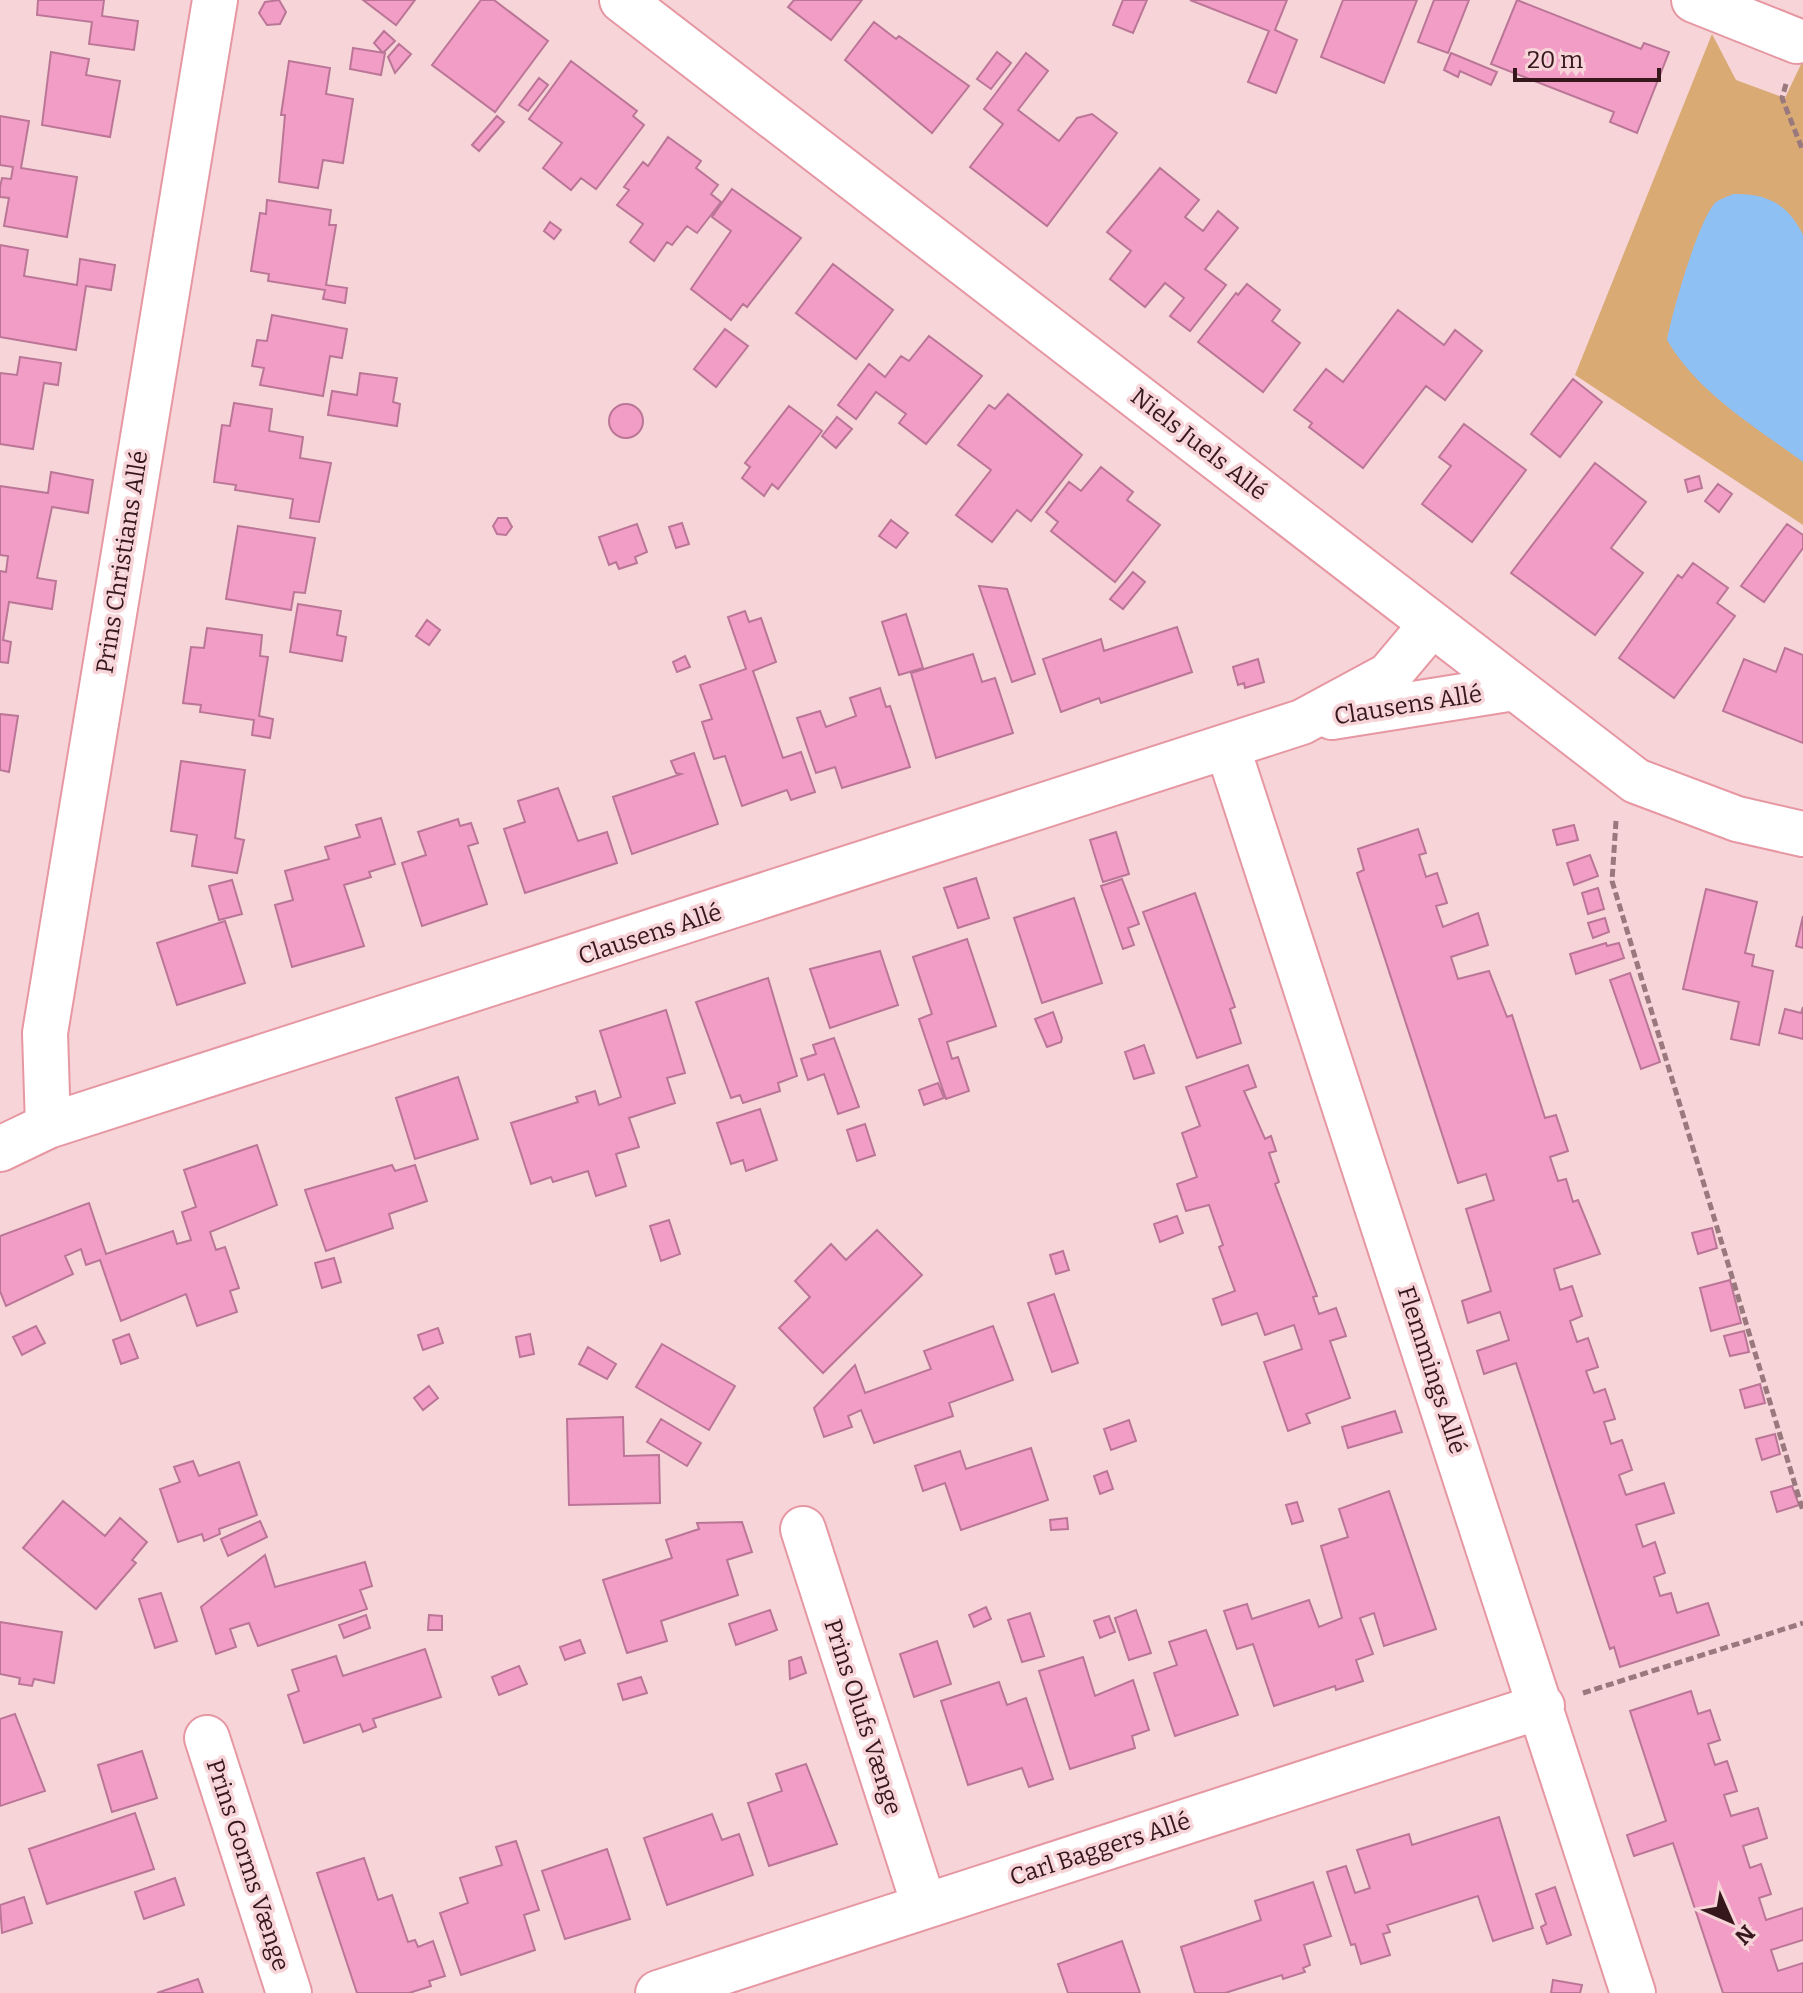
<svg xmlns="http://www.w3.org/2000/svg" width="1803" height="1993" font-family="Bitter,serif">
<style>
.green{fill:#d9aa74}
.water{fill:#8fc0f4}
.building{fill:#f29dc5;stroke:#bb7697;stroke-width:2}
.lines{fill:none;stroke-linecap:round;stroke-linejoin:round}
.street-casing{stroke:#e697a2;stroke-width:48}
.path{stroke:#99797e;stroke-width:5;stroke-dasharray:8 4;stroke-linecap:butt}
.street{stroke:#fff;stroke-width:44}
.labels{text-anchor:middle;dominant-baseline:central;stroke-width:7;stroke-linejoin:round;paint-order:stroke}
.street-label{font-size:24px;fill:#35171c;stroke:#f6d4d8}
</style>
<rect width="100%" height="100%" fill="#f6d4d8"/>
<path class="green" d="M1712 34 1736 80 1785 98 1803 60V525L1575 375Z"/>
<path class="water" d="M1733 194C1767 193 1788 204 1803 235V462C1754 426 1698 393 1667 340 1672 313 1698 220 1716 202 1720 199 1729 196 1733 194Z"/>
<path class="building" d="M38 0H104L102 16 138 21 134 50 89 44 92 22 37 15Z
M279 0 286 12 280 24 267 25 259 13 265 2Z
M363 0H415L396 25Z
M481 0H494L548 41 495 112 432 65Z
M794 0H862L831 40 788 7Z
M1123 0H1147L1133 33 1113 25Z
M1190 0H1287L1275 30 1297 40 1276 93 1248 82 1269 31Z
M1343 0H1417L1384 83 1321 57Z
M1434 0H1469L1448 53 1418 42Z
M1517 0 1641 49 1644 43 1669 52 1637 133 1610 122 1614 112 1491 64Z
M874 22 896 39 899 36 969 86 932 133 845 60Z
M384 31 395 41 383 53 374 43Z
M399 44 411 54 395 73 388 57Z
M353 48 385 53 381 75 350 69Z
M51 52 89 59 86 75 120 81 110 137 42 125Z
M997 52 1011 63 991 89 977 79Z
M1026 53 1048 71 1018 110 1059 141 1077 118 1092 114 1117 133 1047 226 970 167 1003 124 984 109Z
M1451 53 1497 72 1491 85 1460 71 1458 77 1444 70Z
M289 61 330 68 326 94 353 99 343 163 323 160 318 188 279 182 285 115H281Z
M571 61 637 111 633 116 644 125 596 189 581 178 571 190 543 168 562 143 529 119Z
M539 78 548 85 528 111 519 105Z
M0 116 29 121 21 168 77 177 67 237 4 226 9 198 0 197V187L2 178 11 179 13 167 0 165Z
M497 116 504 122 479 151 472 145Z
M668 137 701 161 696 168 718 185 711 194 721 202 697 233 687 226 672 245 667 242 654 261 630 242 643 224 617 205 629 190 624 187 643 162 648 166Z
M1160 168 1199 200 1185 217 1203 231 1218 211 1238 228 1205 269 1226 285 1190 331 1170 316 1184 298 1165 283 1145 307 1110 279 1131 251 1107 232Z
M732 189 801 238 747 307 743 304 731 320 691 289 731 231 712 217Z
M267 200 331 210 329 225H336L326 285 347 288 345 303 323 299 325 290 268 281 269 274 251 271 260 213 266 214Z
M550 222 561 230 554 239 544 231Z
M0 245 28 250 24 276 77 285 80 259 115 265 111 290 86 286 76 350 0 337Z
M833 264 893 310 856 359 796 313Z
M1247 284 1280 310 1272 321 1300 343 1263 392 1198 342 1236 293 1238 295Z
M1398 310 1444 345 1455 330 1482 351 1445 400 1426 386 1363 468 1309 427 1312 423 1294 410 1326 369 1343 382Z
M272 315 347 329 342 358 330 356 323 396 260 385 264 368 252 366 257 340 267 341Z
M725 329 748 346 716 387 694 369Z
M929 336 982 376 926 444 899 423 906 414 876 392 856 419 838 405 869 364 885 377 901 356 909 361Z
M20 357 61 363 58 385 44 383 33 449 0 444V373L17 375Z
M360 373 397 378 393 402 400 404 397 426 328 415 332 391 357 395Z
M1573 379 1602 402 1560 457 1531 434Z
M1008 394 1082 455 1031 521 1017 510 992 542 956 515 991 470 958 445 989 405 995 409Z
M234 403 272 409 269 431 303 437 300 458 331 463 319 522 290 518 293 499 235 490 236 485 214 482 222 425 230 426Z
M609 421a17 17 0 1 1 34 0a17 17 0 1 1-34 0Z
M789 406 822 431 778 489 772 484 764 496 742 478 750 467 745 463Z
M837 417 852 429 836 448 822 436Z
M1464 424 1526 470 1472 542 1422 504 1451 466 1439 457Z
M1595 463 1646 502 1611 548 1643 573 1595 635 1511 573Z
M1101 467 1133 492 1127 500 1160 525 1115 582 1051 531 1058 522 1046 512 1069 482 1081 491Z
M51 472 93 480 88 513 52 507 37 578 56 581 52 609 9 602 3 640 11 642 8 663 0 662V571L6 572 8 556 0 555V486L48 493Z
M1699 476 1702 488 1688 492 1685 480Z
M1718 484 1732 494 1719 512 1705 501Z
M498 518H507L512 527 506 535 497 534 493 526Z
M891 520 908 533 896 548 879 536Z
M682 523 689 544 676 548 669 527Z
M637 524 647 552 635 557 637 563 619 569 616 562 609 565 599 537Z
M1787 524 1803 535V548L1764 602 1741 586Z
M238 526 315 538 305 593 294 592 291 610 226 599Z
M1693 563 1728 588 1717 603 1735 616 1674 698 1619 658 1678 575 1682 578Z
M1133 572 1145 582 1123 609 1110 599Z
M979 586 1007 589 1035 674 1012 682Z
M298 604 341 611 337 635 346 637 342 661 290 652Z
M745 611 749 622 761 618 776 662 753 671 783 758 801 752 815 792 791 800 787 790 742 806 725 756 714 759 702 722 712 719 700 685 746 669 728 617Z
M906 614 923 668 899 675 882 622Z
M427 620 440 630 429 645 416 636Z
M1177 627 1192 672 1101 703 1099 698 1061 712 1043 659 1101 639 1104 651Z
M207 628 262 635 260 656 268 657 259 716 273 719 270 738 252 735 254 720 200 712 201 705 183 703 191 647 204 648Z
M1785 648 1803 655V743L1723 711 1744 659 1776 672Z
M973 654 982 682 995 678 1013 733 936 758 911 673Z
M685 656 690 667 677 672 673 662Z
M1258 659 1264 682 1245 688 1244 683 1238 685 1233 667Z
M880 688 886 707 890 706 910 767 842 788 835 767 816 773 797 718 820 711 826 727 856 716 850 698Z
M0 714 18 716 9 772 0 770Z
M694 753 718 824 632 854 613 797 681 774 676 773 671 761Z
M181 761 245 770 235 838 244 840 237 873 192 866 197 835 171 831Z
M558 788 578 841 607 832 617 863 525 893 504 829 525 822 518 801Z
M381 818 395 864 369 872 371 877 344 885 364 946 292 967 275 905 293 900 285 871 329 859 325 847 360 837 356 825Z
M458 819 460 826 471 823 478 843 468 846 487 904 422 926 402 863 426 855 418 832Z
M1574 825 1578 840 1557 845 1553 830Z
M1418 829 1426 853 1419 855 1426 877 1437 873 1447 903 1436 906 1443 927 1478 913 1488 945 1451 957 1458 979 1489 971 1507 1017 1512 1015 1545 1118 1556 1115 1568 1151 1550 1157 1558 1181 1566 1179 1573 1202 1578 1200 1600 1254 1554 1269 1560 1290 1572 1286 1582 1316 1570 1321 1577 1342 1588 1338 1598 1367 1586 1371 1594 1393 1605 1389 1615 1419 1604 1422 1611 1444 1622 1440 1632 1470 1619 1475 1626 1495 1664 1483 1674 1513 1636 1525 1643 1547 1655 1542 1665 1573 1654 1577 1660 1596 1671 1593 1677 1613 1708 1603 1719 1635 1620 1667 1614 1647 1610 1649 1516 1363 1484 1374 1477 1351 1509 1340 1500 1312 1468 1323 1462 1301 1491 1291 1466 1209 1494 1200 1486 1174 1458 1183 1357 873 1364 870 1358 849Z
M1116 832 1129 874 1103 882 1090 840Z
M1590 855 1598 876 1574 885 1567 863Z
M976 878 989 918 958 928 944 888Z
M1122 879 1139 924 1128 928 1134 945 1123 949 1101 886Z
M232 880 242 914 219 920 209 886Z
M1598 888 1604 909 1588 914 1582 893Z
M1706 889 1757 902 1745 953 1754 955 1752 966 1773 971 1759 1045 1731 1039 1739 1002 1683 989Z
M1195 893 1235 1007 1230 1009 1241 1043 1197 1058 1143 912Z
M1074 898 1102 983 1042 1003 1014 918Z
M1803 916V948L1796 946Z
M1605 918 1609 932 1593 938 1588 923Z
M225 921 245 983 177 1005 157 943Z
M967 939 996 1026 947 1042 952 1059 958 1057 969 1091 946 1099 919 1019 932 1014 913 957Z
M1606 943 1607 946 1619 943 1624 958 1576 974 1570 954Z
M880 951 898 1005 830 1028 810 969Z
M1630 973 1660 1062 1641 1069 1610 980Z
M768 978 797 1076 778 1083 780 1091 743 1103 740 1095 731 1098 696 1002Z
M1803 1007V1039L1779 1033 1785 1009 1801 1013Z
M666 1010 685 1073 667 1078 675 1103 629 1118 639 1147 616 1154 626 1186 596 1196 588 1171 553 1182 551 1177 531 1184 511 1123 578 1102 576 1097 595 1091 599 1105 621 1097 600 1031Z
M1053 1012 1062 1038 1061 1042 1047 1047 1035 1019Z
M834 1038 859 1107 838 1114 824 1074 808 1080 801 1059 816 1054 813 1045Z
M1144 1045 1154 1073 1134 1079 1125 1052Z
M1248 1065 1256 1087 1244 1091 1265 1139 1271 1136 1276 1151 1269 1153 1279 1182 1275 1184 1317 1296 1313 1297 1319 1314 1336 1308 1346 1336 1330 1341 1350 1398 1306 1414 1310 1423 1288 1431 1264 1362 1302 1349 1294 1325 1265 1335 1257 1313 1222 1325 1213 1299 1235 1291 1219 1247 1223 1245 1209 1205 1186 1211 1177 1184 1197 1177 1182 1133 1200 1126 1186 1087Z
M458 1077 478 1139 415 1159 396 1098Z
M938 1083 944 1098 924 1105 919 1090Z
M760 1109 777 1160 746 1171 743 1160 731 1164 717 1123Z
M865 1124 875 1155 857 1161 847 1130Z
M257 1145 277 1205 210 1232 216 1250 225 1247 239 1288 230 1291 237 1312 197 1326 186 1294 121 1321 100 1260 86 1265 81 1249 65 1256 73 1274 6 1306 0 1291V1236L89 1203 106 1254 173 1231 177 1244 191 1240 182 1212 196 1207 184 1170Z
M392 1165 395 1171 415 1165 427 1201 389 1214 393 1228 326 1251 305 1190Z
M1177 1216 1183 1233 1160 1242 1154 1224Z
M669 1220 680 1254 661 1261 650 1226Z
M1712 1228 1717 1248 1698 1254 1692 1233Z
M877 1230 922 1275 823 1373 779 1328 810 1297 795 1281 831 1244 846 1260Z
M1063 1251 1069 1270 1056 1274 1050 1255Z
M334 1258 341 1282 322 1288 315 1263Z
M1730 1280 1741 1323 1711 1331 1700 1288Z
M1054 1294 1078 1363 1052 1372 1028 1303Z
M36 1326 45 1343 22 1355 13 1337Z
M993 1326 1013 1380 949 1403 953 1416 874 1443 861 1410 848 1416 852 1427 824 1437 814 1408 855 1365 865 1393 931 1369 924 1351Z
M438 1328 443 1343 423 1350 418 1335Z
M1744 1331 1749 1352 1730 1356 1724 1336Z
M129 1334 138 1358 121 1364 113 1340Z
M530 1334 534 1354 520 1357 516 1337Z
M662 1344 735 1386 709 1430 636 1387Z
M588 1347 616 1364 607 1379 579 1364Z
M1760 1384 1765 1403 1745 1408 1740 1390Z
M429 1386 438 1398 423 1410 414 1398Z
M1395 1411 1402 1432 1348 1448 1342 1427Z
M623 1417 624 1456 659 1455 660 1503 569 1505 567 1419Z
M661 1419 701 1443 687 1466 647 1442Z
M1129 1420 1136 1441 1111 1450 1104 1429Z
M1775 1434 1780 1454 1762 1460 1756 1439Z
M1031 1448 1048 1500 961 1530 945 1483 923 1491 915 1466 960 1451 966 1469Z
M193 1461 199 1476 239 1462 257 1515 219 1529 220 1534 204 1541 202 1534 178 1542 160 1489 180 1482 174 1467Z
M1107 1471 1113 1489 1100 1494 1094 1476Z
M1792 1486 1799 1505 1777 1512 1771 1492Z
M1389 1491 1436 1629 1384 1646 1374 1613 1360 1618 1373 1654 1356 1660 1363 1681 1336 1690 1335 1686 1274 1706 1253 1644 1237 1649 1224 1611 1247 1604 1252 1619 1309 1600 1319 1627 1342 1618 1321 1546 1348 1537 1339 1509Z
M63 1501 105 1536 120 1518 147 1542 132 1560 136 1563 96 1609 23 1548Z
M1297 1502 1303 1521 1292 1524 1286 1505Z
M1067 1518 1068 1529 1051 1530 1050 1520Z
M260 1521 267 1537 228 1556 221 1539Z
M742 1522 752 1552 727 1560 738 1595 661 1621 667 1641 627 1653 603 1580 672 1558 666 1540 699 1529 697 1523Z
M265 1555 275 1587 365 1562 372 1586 360 1590 367 1609 258 1646 249 1623 230 1629 236 1647 216 1654 201 1607Z
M161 1593 177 1641 155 1648 139 1599Z
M986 1607 991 1619 974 1627 969 1615Z
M770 1610 777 1630 736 1645 729 1624Z
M1136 1610 1151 1653 1129 1660 1115 1618Z
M1030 1613 1044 1656 1022 1662 1008 1620Z
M366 1615 370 1628 344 1638 339 1625Z
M429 1615 442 1616V1630H428Z
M1109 1616 1115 1632 1100 1638 1094 1621Z
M0 1622 62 1632 54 1683 34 1679 32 1686 19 1684 20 1678 0 1674Z
M1206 1630 1238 1715 1175 1736 1154 1673 1177 1665 1169 1642Z
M580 1640 585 1653 565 1660 560 1647Z
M937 1641 951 1684 914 1697 900 1654Z
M425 1649 441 1697 373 1719 376 1727 363 1732 360 1724 304 1743 288 1695 299 1691 292 1670 336 1656 343 1676Z
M801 1657 806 1673 790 1679 789 1661Z
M1083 1657 1095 1696 1133 1680 1149 1730 1132 1736 1135 1748 1070 1769 1039 1671Z
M519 1666 527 1684 499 1695 492 1677Z
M641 1677 647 1693 623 1700 618 1684Z
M999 1682 1007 1705 1026 1698 1053 1779 1029 1787 1022 1768 968 1785 941 1701Z
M1691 1691 1698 1714 1710 1710 1720 1740 1708 1744 1715 1765 1727 1761 1737 1791 1724 1795 1731 1816 1758 1808 1767 1838 1743 1846 1750 1868 1761 1864 1771 1894 1759 1898 1766 1920 1803 1908V1940L1771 1950 1778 1971 1803 1963V1993H1723L1673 1843 1634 1856 1627 1835 1666 1821 1630 1711Z
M15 1714 45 1791 0 1806V1719Z
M142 1751 157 1798 112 1812 98 1765Z
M806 1764 837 1844 769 1866 748 1803 782 1791 776 1774Z
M135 1813 154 1869 47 1904 29 1849Z
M712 1814 722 1840 739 1834 753 1875 667 1905 644 1838Z
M1499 1817 1533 1928 1493 1941 1478 1896 1387 1925 1390 1932 1383 1934 1390 1955 1361 1964 1355 1944 1351 1945 1327 1872 1346 1866 1355 1893 1370 1888 1357 1850 1409 1834 1412 1845Z
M516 1841 539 1910 524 1915 535 1950 461 1975 440 1913 468 1903 460 1878 502 1865 496 1847Z
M607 1849 630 1919 565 1939 542 1871Z
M364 1858 378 1900 392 1895 408 1942 415 1940 418 1947 433 1941 445 1976 429 1981 431 1986 409 1993H357L317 1873Z
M175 1878 184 1905 144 1919 135 1892Z
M1313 1882 1331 1936 1304 1945 1310 1965 1303 1968 1305 1972 1283 1979 1282 1975 1225 1993H1195L1181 1947 1261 1920 1255 1901Z
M1555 1887 1571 1935 1547 1944 1541 1927 1546 1924 1536 1894Z
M24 1897 32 1923 2 1933 0 1905Z
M1122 1941 1140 1993H1068L1058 1964Z
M198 1979 203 1993H157Z
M1553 1980 1582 1985 1580 1993H1551Z"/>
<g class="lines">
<defs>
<path id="street" d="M622 0 1636 781 1737 819 1803 834
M1694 0 1797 41
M1332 717 1514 688
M1228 749 1633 1993
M48 1126 45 1033 215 0
M0 1149 48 1126 1302 722 1389 675 1432 624
M803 1529 924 1905
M207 1738 289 1993
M658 1993 1542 1706"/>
</defs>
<use href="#street" class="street-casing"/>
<path class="path" d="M1786 84 1782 98 1803 151
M1616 821 1612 881 1803 1511
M1583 1693 1803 1623"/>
<use href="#street" class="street"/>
</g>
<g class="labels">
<g class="street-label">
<text transform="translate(1199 444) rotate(38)">Niels Juels Allé</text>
<text transform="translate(122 562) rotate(-81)">Prins Christians Allé</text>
<text transform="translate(1408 705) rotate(-9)">Clausens Allé</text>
<text transform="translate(650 934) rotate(-18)">Clausens Allé</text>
<text transform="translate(1432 1370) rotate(72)">Flemmings Allé</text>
<text transform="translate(863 1717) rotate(72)">Prins Olufs Vænge</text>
<text transform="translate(1100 1849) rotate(-18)">Carl Baggers Allé</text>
<text transform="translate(248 1865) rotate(72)">Prins Gorms Vænge</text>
</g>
</g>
<g transform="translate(1731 1921) rotate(135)" stroke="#f6d4d8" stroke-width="6" paint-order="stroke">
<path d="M0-6L14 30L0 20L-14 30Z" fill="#35171c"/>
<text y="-12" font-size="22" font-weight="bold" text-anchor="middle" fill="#35171c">N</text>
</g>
<path d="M1515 68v12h144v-12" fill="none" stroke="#35171c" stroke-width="4"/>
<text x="1527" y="68" font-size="24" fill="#35171c" stroke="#f6d4d8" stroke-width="6" paint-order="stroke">20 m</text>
</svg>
